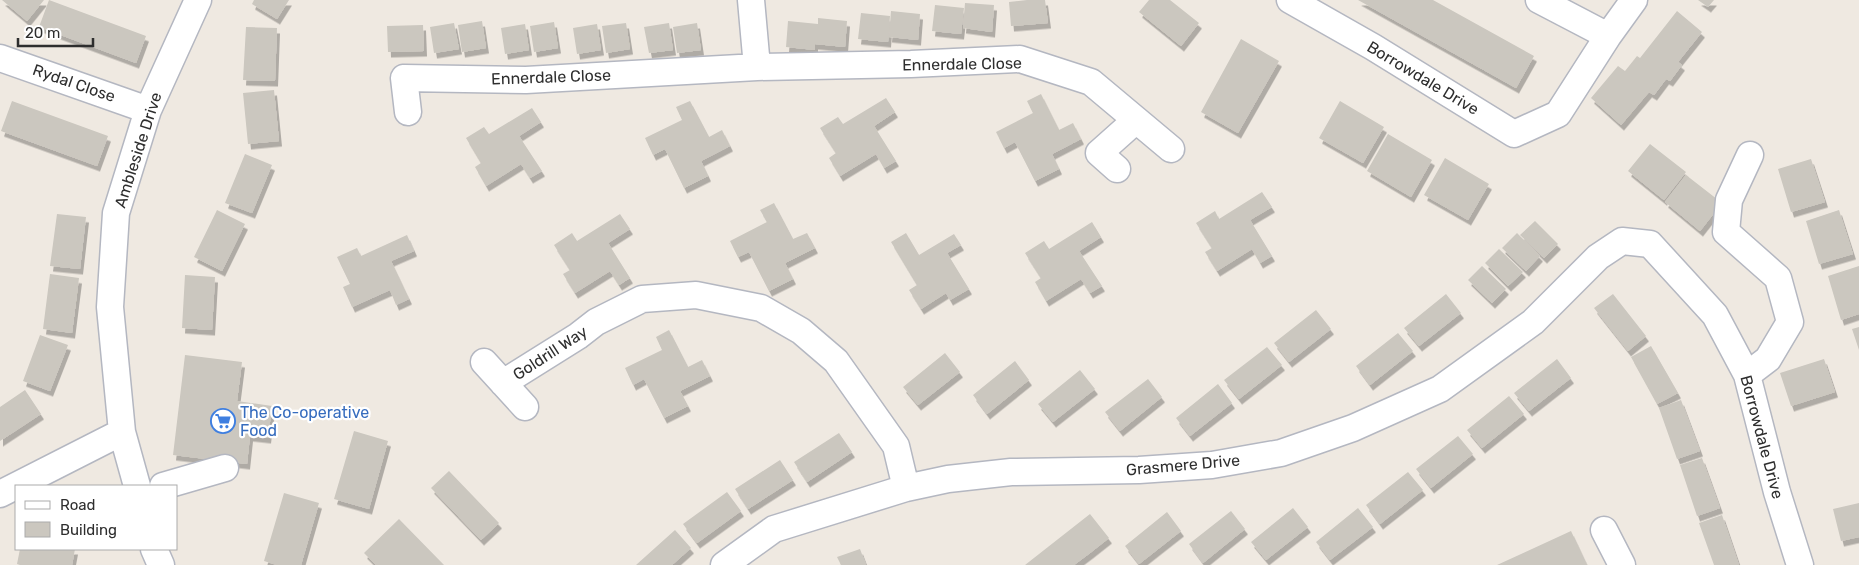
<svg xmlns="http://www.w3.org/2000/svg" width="1859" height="565" font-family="Rubik,sans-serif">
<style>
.building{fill:#cbc7bf;filter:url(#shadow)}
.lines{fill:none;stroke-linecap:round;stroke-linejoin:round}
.minor-casing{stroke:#b4b7c1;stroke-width:29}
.minor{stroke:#fff;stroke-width:26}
.labels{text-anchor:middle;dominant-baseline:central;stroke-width:4.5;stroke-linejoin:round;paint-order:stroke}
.street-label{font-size:16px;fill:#2e2e2e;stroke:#fff}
.shop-label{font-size:16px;fill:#366cbe;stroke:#fff;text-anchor:start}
</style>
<defs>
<filter id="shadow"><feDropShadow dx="3" dy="5.5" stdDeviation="0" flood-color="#0004"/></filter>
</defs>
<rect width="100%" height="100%" fill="#efe9e1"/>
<path class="building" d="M2 0H44L27 21Z
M49 0 146 36 136 63 39 27Z
M254 0H289L277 19 252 4Z
M1027 0H1045L1048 23 1011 26 1009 2Z
M1149 0H1170L1199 23 1181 46 1139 12Z
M1358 0H1433L1534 56 1516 88Z
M1698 0H1714L1708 7Z
M965 3 994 5 992 32 963 28Z
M935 5 964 8 961 34 932 31Z
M891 11 920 14 918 40 889 37Z
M1677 11 1702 32 1678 62 1682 65 1670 81 1666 79 1654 95 1649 92 1621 125 1591 98 1618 66 1625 71 1637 56 1640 58Z
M861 13 890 16 888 42 858 39Z
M818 18 847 21 845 47 815 44V50L786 47 788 21 818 24Z
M482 21 486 48 462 52 458 25Z
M554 22 558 48 534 52 530 26Z
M454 23 459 49 434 53 430 27Z
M626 23 630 49 606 53 602 26Z
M669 23 673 50 649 53 644 27Z
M697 23 701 50 677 53 673 27Z
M525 24 529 50 505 54 501 28Z
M597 24 601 50 577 54 573 28Z
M423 25 424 51 388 52 387 26Z
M246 27 277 28 275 81 243 80Z
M1241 39 1279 61 1238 133 1201 112Z
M274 90 279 141 248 144 243 93Z
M1041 94 1059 130 1073 123 1081 139 1052 154 1059 169 1035 181 1015 142 1004 148 996 132 1033 113 1027 101Z
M886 98 895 112 874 126 896 161 884 168 876 154 840 176 829 158 836 153 820 128 838 117 843 124Z
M12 101 108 136 97 166 1 131Z
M690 101 709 137 722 130 730 146 701 161 708 176 684 188 665 149 653 155 645 138 682 120 676 107Z
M1340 101 1384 127 1363 163 1319 138Z
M532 108 541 122 519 136 542 171 530 178 521 164 486 186 475 167 481 163 466 138 484 127 489 134Z
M1388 134 1432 160 1411 197 1367 171Z
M1650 144 1686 172 1664 200 1628 171Z
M245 154 272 165 252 213 225 203Z
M1445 158 1489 184 1468 220 1424 195Z
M1811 159 1825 202 1791 212 1778 169Z
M1686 175 1722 203 1700 231 1665 202Z
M1262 192 1272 207 1250 220 1272 256 1260 263 1252 249 1217 271 1205 252 1212 248 1196 223 1215 211 1219 219Z
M774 203 793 239 807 233 815 248 785 263 793 279 769 291 749 252 738 257 730 241 767 222 760 210Z
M217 210 245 224 222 271 194 257Z
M1839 210 1853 254 1819 264 1806 221Z
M57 214 86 217 80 269 50 266Z
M620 214 630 229 608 243 630 278 619 285 610 271 575 293 563 274 570 270 554 245 572 233 577 241Z
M1535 221 1558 244 1544 258 1520 235Z
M1092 222 1101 237 1079 251 1102 286 1090 293 1081 279 1046 301 1035 282 1041 278 1025 253 1044 241 1049 249Z
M906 233 919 255 954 234 961 245 947 253 969 289 950 300 946 293 921 309 909 290 917 285 891 242Z
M1517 233 1540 256 1526 271 1502 248Z
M407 235 414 251 391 261 409 299 396 305 390 290 352 307 343 287 350 284 337 257 357 248 361 256Z
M1499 249 1523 272 1508 286 1485 263Z
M1482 266 1506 289 1492 303 1468 280Z
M1859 266V314L1841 320 1828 276Z
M50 274 79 278 72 333 43 329Z
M185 275 215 277 212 330 182 328Z
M1446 294 1461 313 1419 346 1404 328Z
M1613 294 1646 336 1628 351 1594 308Z
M1316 310 1331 329 1289 362 1274 343Z
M1859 327V350L1852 329Z
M669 330 688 367 702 360 710 376 680 391 688 406 664 418 644 379 633 385 625 368 662 350 656 337Z
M1398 333 1413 351 1370 385 1356 366Z
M40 335 68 345 50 391 23 381Z
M1651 346 1678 393 1657 404 1631 357Z
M1267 347 1282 365 1239 399 1224 380Z
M945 353 960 372 918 405 903 387Z
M185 355 242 362 237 401 272 406 268 438 250 436 247 464 173 455Z
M1557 359 1571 378 1529 411 1514 393Z
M1824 359 1835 392 1791 406 1780 373Z
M1015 361 1029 380 987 414 973 395Z
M1080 370 1095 389 1053 422 1038 404Z
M1148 379 1162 397 1120 431 1105 412Z
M1218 384 1232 403 1190 436 1176 418Z
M25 390 41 414 0 441V407Z
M1509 396 1524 414 1482 448 1467 430Z
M1681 400 1700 451 1677 459 1659 408Z
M354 431 388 441 369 509 334 499Z
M839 433 852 452 807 482 794 462Z
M1458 436 1473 454 1431 488 1416 469Z
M1702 458 1720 508 1697 516 1680 465Z
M780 460 793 480 748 509 735 489Z
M449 471 499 523 481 540 431 488Z
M1408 472 1423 490 1380 524 1366 505Z
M727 492 741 511 697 543 683 524Z
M284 493 319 503 301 565H277L264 561Z
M1859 503V537L1841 541 1833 509Z
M1293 508 1308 527 1266 560 1251 542Z
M1358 508 1373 527 1330 560 1316 542Z
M1231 511 1245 529 1203 563 1189 544Z
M1167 512 1181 531 1139 564 1125 546Z
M1090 514 1109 538 1090 553 1074 565H1025Z
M1722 515 1739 565H1714L1699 523Z
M399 519 444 565H376L364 553Z
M675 530 691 548 672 565H636Z
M1571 531 1587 565H1497Z
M20 549H75L72 565H20L17 564Z
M860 549 866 565H841L837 557Z"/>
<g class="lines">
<defs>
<path id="minor" d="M751 0 757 67
M1290 0 1373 47 1514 134 1558 114 1608 36 1634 0
M1539 0 1608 36
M0 58 148 110
M408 112 404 78 526 80 757 67 911 64 1020 59 1091 82 1171 149
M1117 169 1099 153 1136 120
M484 362 525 407
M1747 375 1768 359 1790 322 1778 278 1726 232 1729 200 1750 155
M503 383 578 336 596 322 642 299 696 295 761 308 801 331 836 361 896 446 906 488
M137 486 122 432 110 307 116 213 148 110 198 0
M163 486 225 468
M0 494 122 432
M1604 530 1622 565
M154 549 161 565
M724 565 774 529 906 488 948 479 1011 472 1139 470 1212 465 1281 453 1353 428 1440 389 1533 322 1598 257 1622 241 1650 244 1715 315 1747 375 1777 492 1800 565"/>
</defs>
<use href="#minor" class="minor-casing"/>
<use href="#minor" class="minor"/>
</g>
<defs>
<symbol id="supermarket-ring" viewBox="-11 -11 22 22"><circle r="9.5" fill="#fff" stroke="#3f7fe0" stroke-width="1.5"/><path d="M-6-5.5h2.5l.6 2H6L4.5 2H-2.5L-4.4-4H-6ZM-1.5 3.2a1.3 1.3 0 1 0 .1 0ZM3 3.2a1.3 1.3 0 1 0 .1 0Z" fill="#3f7fe0"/></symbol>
</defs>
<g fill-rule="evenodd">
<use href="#supermarket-ring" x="209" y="407" width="28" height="28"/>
</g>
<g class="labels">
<g class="street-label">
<text transform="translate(962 64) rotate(-1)">Ennerdale Close</text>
<text transform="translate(551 77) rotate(-2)">Ennerdale Close</text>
<text transform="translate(1423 78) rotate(31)">Borrowdale Drive</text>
<text transform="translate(74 83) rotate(19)">Rydal Close</text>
<text transform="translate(138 150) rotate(-72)">Ambleside Drive</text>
<text transform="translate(550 353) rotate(-33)">Goldrill Way</text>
<text transform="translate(1762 437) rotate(75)">Borrowdale Drive</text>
<text transform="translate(1183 465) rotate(-5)">Grasmere Drive</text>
</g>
<g class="shop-label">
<text x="240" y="412">The Co-operative<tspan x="240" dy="18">Food</tspan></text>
</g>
</g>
<rect x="15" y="485" width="162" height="65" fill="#ffffff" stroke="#ababab"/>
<rect x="25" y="501" width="25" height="8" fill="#ffffff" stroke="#ababab"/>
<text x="60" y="510" font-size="15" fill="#2e2e2e">Road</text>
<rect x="25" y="522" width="25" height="15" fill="#cbc7bf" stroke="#ababab"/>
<text x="60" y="535" font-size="15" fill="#2e2e2e">Building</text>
<path d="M18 38v8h75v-8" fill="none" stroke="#2e2e2e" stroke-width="2.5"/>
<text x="25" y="38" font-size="15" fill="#2e2e2e" stroke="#ffffff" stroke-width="4" paint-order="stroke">20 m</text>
</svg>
